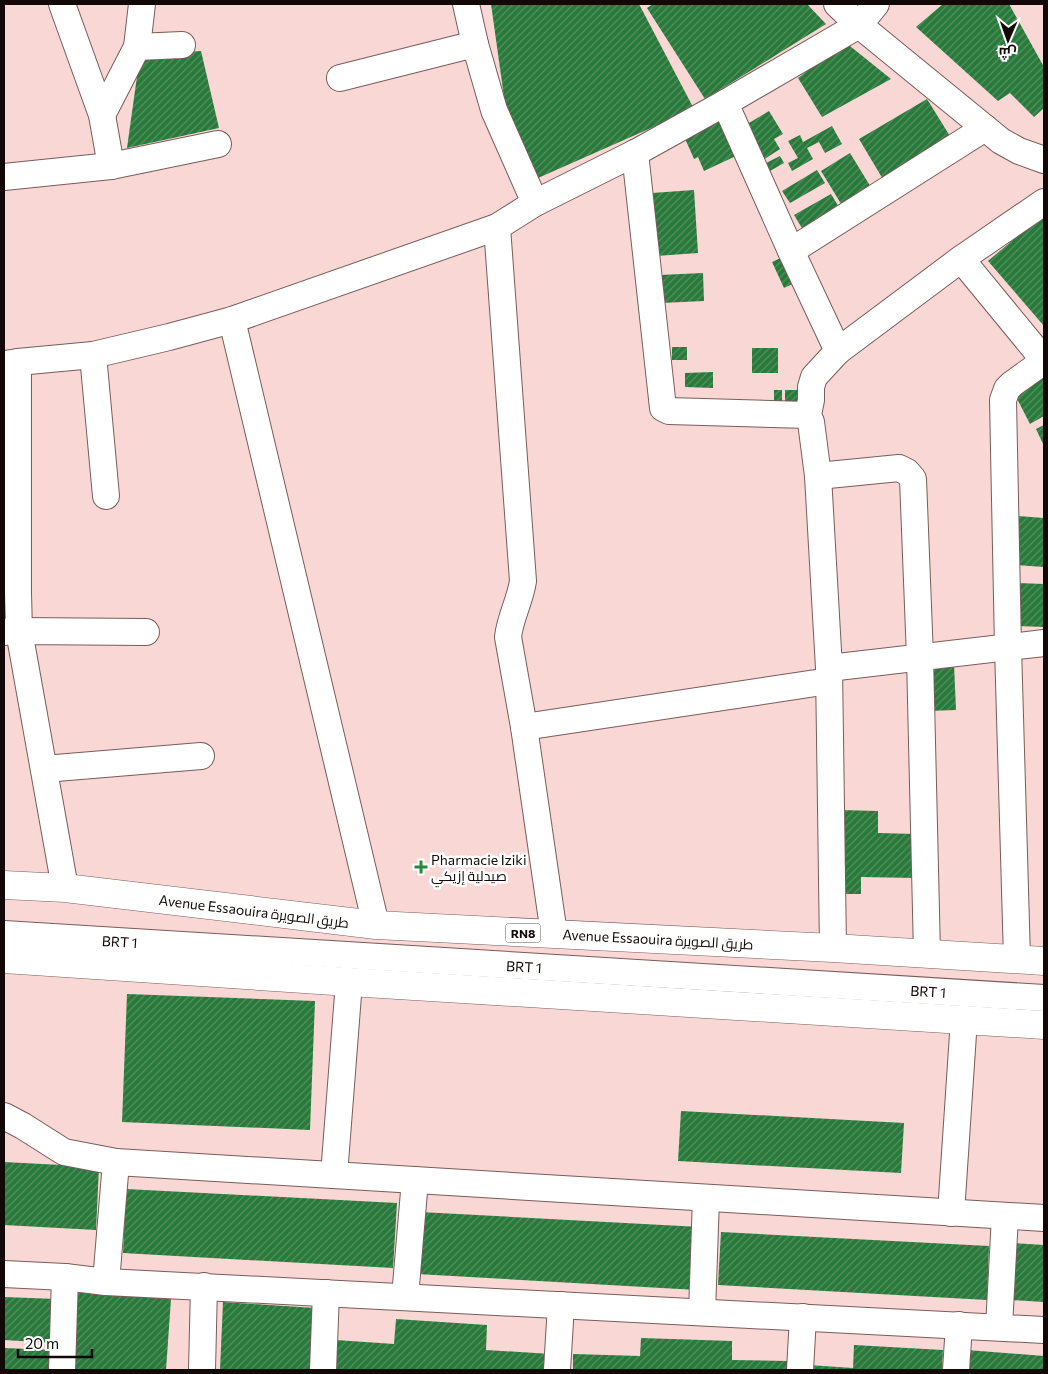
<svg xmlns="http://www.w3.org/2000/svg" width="1048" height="1374" font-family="Commissioner,Cairo,sans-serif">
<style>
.building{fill:url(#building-hatch)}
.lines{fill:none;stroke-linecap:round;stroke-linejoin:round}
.minor-casing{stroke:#795c5a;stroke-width:28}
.major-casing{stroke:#795c5a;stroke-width:29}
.minor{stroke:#fff;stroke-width:26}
.major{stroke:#fff;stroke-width:28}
.poi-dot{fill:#25893d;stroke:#fff;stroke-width:2}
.labels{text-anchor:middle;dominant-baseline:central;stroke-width:5;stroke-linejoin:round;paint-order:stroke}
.shield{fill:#fff;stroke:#595251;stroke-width:1}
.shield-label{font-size:12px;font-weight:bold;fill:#120807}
.poi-label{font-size:14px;fill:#120807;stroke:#fff;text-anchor:start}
.street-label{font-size:14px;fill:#120807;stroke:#fff}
</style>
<defs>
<pattern id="building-hatch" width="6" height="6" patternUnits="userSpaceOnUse" patternTransform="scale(1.25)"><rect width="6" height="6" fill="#277a3a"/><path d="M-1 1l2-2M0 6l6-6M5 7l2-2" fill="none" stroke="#5a8f65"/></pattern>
</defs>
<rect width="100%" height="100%" fill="#f9d7d4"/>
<path class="building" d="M491 4H639L694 109 538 178 505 104Z
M653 4H807L826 24 705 99 647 8Z
M943 4H1009L1044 67V108L1034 117 1010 93 998 101 916 27Z
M845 42 891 79 822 117 798 78Z
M201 51 219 128 127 148 140 55Z
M927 99 953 141 884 181 859 139Z
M769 111 783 134 774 139 780 149 763 160 744 126Z
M720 117 738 155 704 171 698 157 694 159 683 134Z
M832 126 842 144 825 153 819 142 807 148 813 159 792 171 788 163 798 158 788 141 800 135 803 142Z
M850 153 872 189 843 207 821 171Z
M780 156 784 163 770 171 766 163Z
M817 170 825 183 790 203 782 191Z
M694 190 698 253 656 256 652 193Z
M831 194 842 212 805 233 794 215Z
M1044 214V326L988 261Z
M785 256 797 282 784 288 772 262Z
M703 273 704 301 661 303 660 275Z
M672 347H687V360H672Z
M752 348H778V373H752Z
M11 369 6 621 4 620V370Z
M713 372V388L685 387V373Z
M1044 375V416L1030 424 1013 391Z
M774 390H782V404H774Z
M785 390H798V408H785Z
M1044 425V446L1036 429Z
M1018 516 1044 518V567L1016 565Z
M1018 583 1044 584V627L1017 626Z
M954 664 956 710 928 711 925 666Z
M840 810 878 811V833L915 834V878L861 877V894H840Z
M127 994 315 1001 310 1130 122 1122Z
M681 1111 904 1123 901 1173 678 1161Z
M4 1162 99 1167 96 1230 4 1225Z
M126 1189 397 1203 393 1268 123 1253Z
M420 1212 700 1227 697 1290 417 1274Z
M721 1232 989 1246 987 1300 718 1285Z
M1011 1243 1044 1245V1302L1010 1300Z
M76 1292 171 1299 166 1370H71Z
M4 1297 56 1299 53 1343 4 1340Z
M223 1302 315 1308 312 1370H220Z
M396 1319 487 1325 486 1350 551 1354 550 1370H335L336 1340 394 1344Z
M641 1338 732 1341V1360L787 1361V1370H573V1354L640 1356Z
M854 1345 943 1350 942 1370H809V1365L853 1368Z
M4 1348 54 1350 53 1370H4Z
M967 1350 1044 1356V1370H965Z"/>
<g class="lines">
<defs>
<g id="minor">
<path d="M62 4 102 115 111 166"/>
<path d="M466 4 475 44 494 110 535 203"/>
<path d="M837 4 859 25 1001 141 1019 151 1044 160"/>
<path d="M137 47 142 4"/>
<path d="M340 78 475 44"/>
<path d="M725 103 791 251 838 351"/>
<path d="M102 115 137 47 182 45"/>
<path d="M635 153 663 408 669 411 808 415"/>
<path d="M4 177 111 166 218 144"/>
<path d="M497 227 523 581C520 601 510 618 508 637L524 727 554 934"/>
<path d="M791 251 985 128"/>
<path d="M961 259 1044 360"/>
<path d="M232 320 376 925"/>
<path d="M93 355 106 496"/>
<path d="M18 362V593L19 631 65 888"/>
<path d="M4 364 18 362 93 355 169 337 232 320 497 227 535 203 635 153 725 103 859 25 876 4"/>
<path d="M818 476 899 468 907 472 913 479 920 657 927 954"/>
<path d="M4 632 19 631 146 632"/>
<path d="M829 668 1044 643"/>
<path d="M524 727 829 681"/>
<path d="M44 769 201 756"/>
<path id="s1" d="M4 934 1044 998"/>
<path d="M833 948 829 668 818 476 811 422 808 415 811 400V387L814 377 838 351 961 259 1044 202"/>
<path d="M1017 959 1008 647 1003 400 1007 389 1012 384 1044 361"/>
<path d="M4 1116 23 1126 64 1152 116 1162 1044 1218"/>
<path d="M334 1175 349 982"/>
<path d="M951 1213 964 1019"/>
<path d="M4 1274 65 1277 106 1282 1044 1330"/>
<path d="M106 1282 116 1162"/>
<path d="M405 1297 415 1180"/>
<path d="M702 1312 706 1198"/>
<path d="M999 1327 1005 1216"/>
<path d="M62 1370 65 1277"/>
<path d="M202 1370 204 1286"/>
<path d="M323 1370 326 1293"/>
<path d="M557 1370 561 1305"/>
<path d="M800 1370 803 1317"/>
<path d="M956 1370 959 1325"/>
</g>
<path id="major" d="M4 885 65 888 376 925 833 948 1044 961
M4 959 349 982 1044 1025"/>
</defs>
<use href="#minor" class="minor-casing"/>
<use href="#major" class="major-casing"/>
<use href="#minor" class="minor"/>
<use href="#major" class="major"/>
</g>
<path class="poi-dot" d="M418.5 859.5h5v5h5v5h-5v5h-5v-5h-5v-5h5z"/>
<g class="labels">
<rect class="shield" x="505.5" y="923.5" width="35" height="19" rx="4"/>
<g class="shield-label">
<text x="523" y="933">RN8</text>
</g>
<g class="poi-label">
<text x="431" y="859">Pharmacie Iziki<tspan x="431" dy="16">صيدلية إزيكي</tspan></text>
</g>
<g class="street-label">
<text transform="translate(254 911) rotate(7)">Avenue Essaouira طريق الصويرة</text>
<text transform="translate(658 939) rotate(3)">Avenue Essaouira طريق الصويرة</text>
<text stroke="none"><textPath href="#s1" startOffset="116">BRT 1</textPath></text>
<text stroke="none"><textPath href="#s1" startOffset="521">BRT 1</textPath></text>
<text stroke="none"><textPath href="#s1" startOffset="926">BRT 1</textPath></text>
</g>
</g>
<rect width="1048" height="1374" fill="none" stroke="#120807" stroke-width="10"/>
<g transform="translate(1008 40) rotate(182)" stroke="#ffffff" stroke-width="4" paint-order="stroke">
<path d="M0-4L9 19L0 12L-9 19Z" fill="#120807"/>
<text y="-8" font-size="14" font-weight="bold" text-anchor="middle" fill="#120807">ش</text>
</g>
<path d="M18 1349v8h74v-8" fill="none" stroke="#120807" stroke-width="2.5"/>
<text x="25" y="1349" font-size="15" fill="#120807" stroke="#ffffff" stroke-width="4" paint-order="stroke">20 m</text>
</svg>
